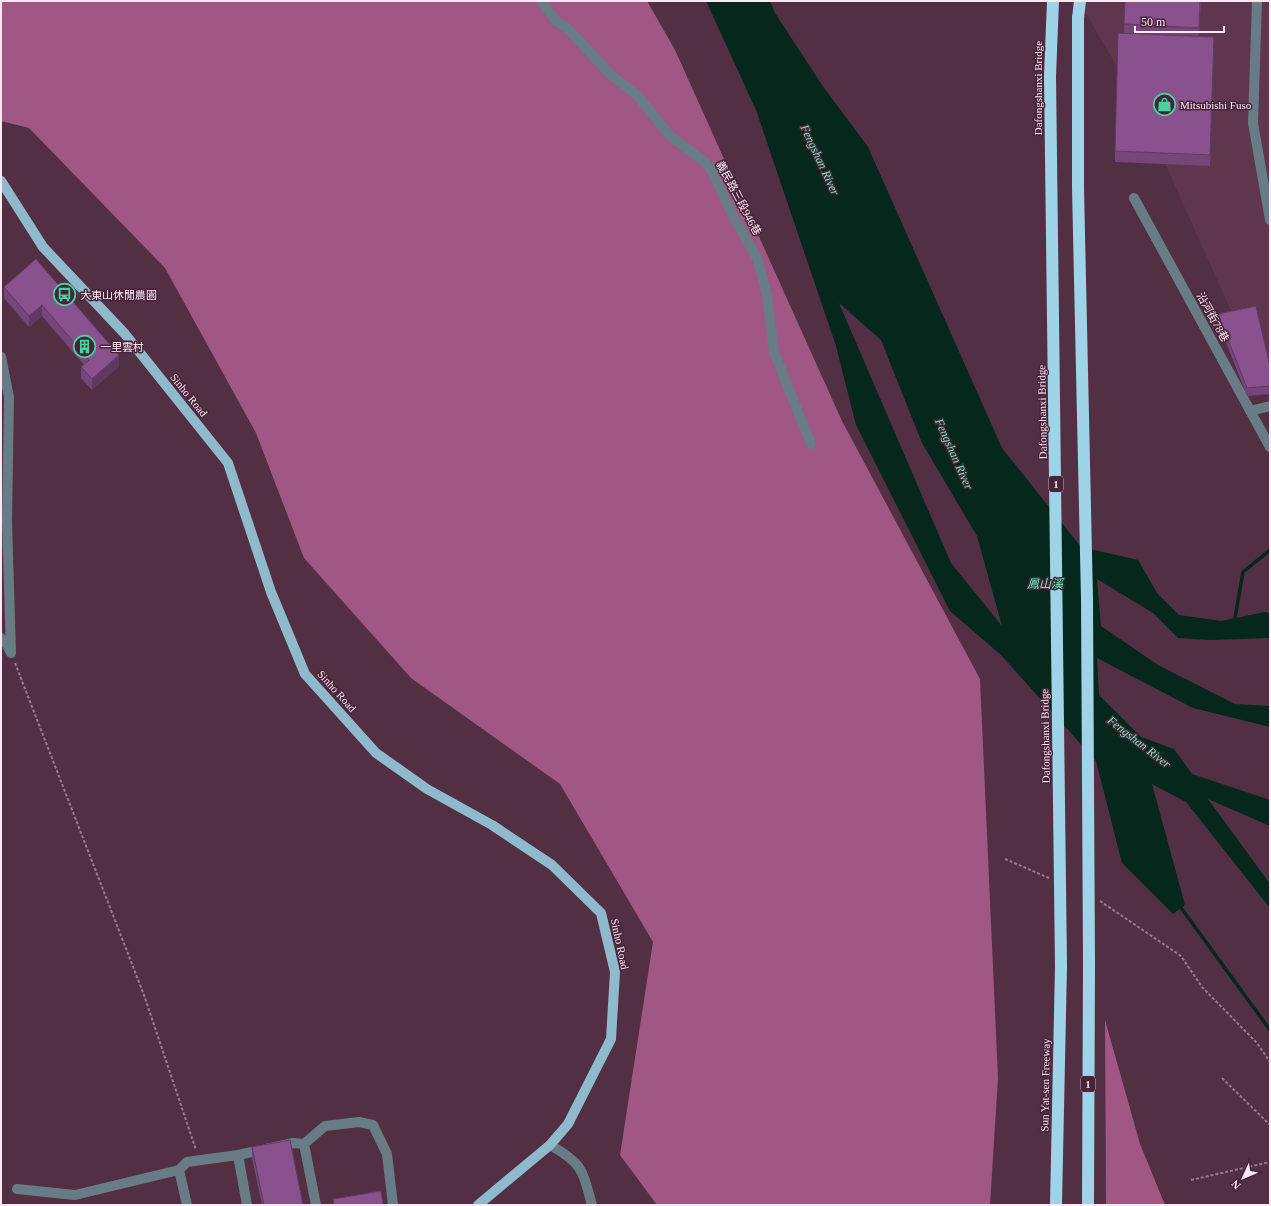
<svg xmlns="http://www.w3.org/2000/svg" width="1271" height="1206" font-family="'Times New Roman','Noto Sans TC',serif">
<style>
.built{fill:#60364f}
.forest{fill:#a15784}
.water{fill:#06271b;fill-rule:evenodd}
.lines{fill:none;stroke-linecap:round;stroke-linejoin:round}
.stream{stroke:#06271b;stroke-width:3.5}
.path{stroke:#997b8c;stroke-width:2;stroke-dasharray:3 2;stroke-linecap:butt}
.minor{stroke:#677c85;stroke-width:10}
.major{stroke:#8fbacc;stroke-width:10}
.highway{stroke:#9ed3e8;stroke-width:12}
.highway-bridge{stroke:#9ed3e8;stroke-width:12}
.wall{fill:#76467a}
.shaded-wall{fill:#603963}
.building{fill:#89518e;stroke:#603963}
.labels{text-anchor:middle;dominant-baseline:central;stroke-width:3;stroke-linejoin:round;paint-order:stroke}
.shield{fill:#48243a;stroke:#c7aebc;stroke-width:1}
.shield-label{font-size:10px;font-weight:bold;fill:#fde9f4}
.street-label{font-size:11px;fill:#fde9f4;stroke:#48243a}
.poi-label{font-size:11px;fill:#fde9f4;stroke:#48243a;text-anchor:start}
.water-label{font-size:12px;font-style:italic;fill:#69f1bb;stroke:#48243a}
</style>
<rect width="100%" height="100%" fill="#532f44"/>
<path class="built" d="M1079 1H1270V398L1138 103Z"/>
<path class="forest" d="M1 1H647L675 50 842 421 980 679 998 1078 990 1205H657L620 1155 653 942 560 784 411 678 304 558 256 433 165 268 29 128 1 121Z
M1105 1020 1140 1144 1165 1205H1106Z"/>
<path class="water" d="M706 1H770L775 13 822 85 868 147 1002 448 1081 547 1138 560 1157 593 1179 615 1221 621 1265 612 1270 613V638L1210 640 1178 638 1153 613 1097 579 1101 626 1158 665 1235 704 1270 706V727L1193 708 1097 658 1099 695 1141 737 1174 749 1192 774 1270 800V826L1208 799 1270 884V908L1186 802 1152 784 1185 905 1173 914 1122 863 1096 761 1001 655 950 611 856 425 836 346 756 110ZM839 303 881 340 922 443 977 536 1002 626 951 563Z"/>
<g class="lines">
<path class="stream" d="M1235 618 1243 572 1270 550
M1179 905 1270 1030"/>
<path class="path" d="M15 663 144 995 196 1150
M1005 859 1049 878
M1100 901 1181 956 1202 987 1257 1043 1270 1062
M1222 1078 1270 1125
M1191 1180 1270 1162"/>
<path class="minor" d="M541 1 556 21 567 28 613 77 637 95 670 136 706 163 712 171 732 214 757 258 767 295 774 352 811 444
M1257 1 1253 123 1270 220
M1134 198 1270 447
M1 357 9 397 7 521 11 653 7 645 1 638
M1250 411 1270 406
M304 1144 316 1205
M550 1145C583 1164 582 1169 592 1205
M17 1189 75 1195 179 1170
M187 1205 179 1170 187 1162 238 1155
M247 1205 238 1155 293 1143 304 1144 325 1126 359 1122 373 1125 387 1154 393 1205"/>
<path class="major" d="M1 181 43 247 125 334 228 463 271 592 305 674 376 753 427 789 492 825 552 865 601 913 615 972 611 1039 568 1124 550 1145 478 1205"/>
<path class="highway" d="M1078 18 1080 1
M1056 1205 1061 966
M1088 1205 1089 963"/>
<path class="highway-bridge" d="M1053 1 1050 76 1061 966
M1078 18V188L1087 599 1089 963"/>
</g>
<path class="wall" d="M1125 1H1201L1199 36 1124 33Z
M1214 47 1210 166 1115 162V151Z
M36 259 119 366 92 390 81 378V367L84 365 42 316 29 327 4 298V287Z
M1218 314 1270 366V394L1247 396 1218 322Z
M252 1147 303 1205H262L252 1158Z"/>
<path class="shaded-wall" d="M42 305V316L29 327V316Z
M119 355V366L92 390V379Z"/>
<path class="building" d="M1125 1H1200L1199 28 1124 24Z
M1118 33 1214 37 1210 155 1115 151Z
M36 259 119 355 92 379 81 367 89 360 42 305 29 316 4 287Z
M1256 306 1270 366V386L1247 388 1218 314Z
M290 1140 303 1205H264L252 1147Z
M381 1191 383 1205H334L333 1199Z"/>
<defs>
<symbol id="shop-ring" viewBox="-11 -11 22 22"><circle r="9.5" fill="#48243a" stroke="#45d49f" stroke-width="1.5"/><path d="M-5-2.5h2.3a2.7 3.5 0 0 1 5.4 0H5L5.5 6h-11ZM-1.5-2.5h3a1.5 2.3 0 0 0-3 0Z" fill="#45d49f"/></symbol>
<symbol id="bus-ring" viewBox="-11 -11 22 22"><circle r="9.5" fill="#48243a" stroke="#45d49f" stroke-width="1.5"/><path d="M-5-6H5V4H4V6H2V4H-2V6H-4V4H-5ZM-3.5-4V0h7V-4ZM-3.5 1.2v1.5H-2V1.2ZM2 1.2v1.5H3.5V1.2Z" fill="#45d49f"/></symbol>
<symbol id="building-ring" viewBox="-11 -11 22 22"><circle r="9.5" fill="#48243a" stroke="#45d49f" stroke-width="1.5"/><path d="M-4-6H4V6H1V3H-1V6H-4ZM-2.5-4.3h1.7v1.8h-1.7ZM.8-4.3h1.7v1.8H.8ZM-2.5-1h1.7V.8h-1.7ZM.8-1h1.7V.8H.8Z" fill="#45d49f"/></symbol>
</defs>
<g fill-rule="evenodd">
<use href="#shop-ring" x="1152" y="92" width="25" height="25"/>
<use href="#bus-ring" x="52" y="282" width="25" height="25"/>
<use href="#building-ring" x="72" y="334" width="25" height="25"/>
</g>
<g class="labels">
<g class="shield">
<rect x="1049" y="476" width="14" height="16" rx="3"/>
<rect x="1081" y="1076" width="14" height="16" rx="3"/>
</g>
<g class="shield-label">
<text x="1056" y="484">1</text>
<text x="1088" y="1084">1</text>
</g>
<g class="street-label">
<text transform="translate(1038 88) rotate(-90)">Dafongshanxi Bridge</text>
<text transform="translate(739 198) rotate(62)">義民路三段946巷</text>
<text transform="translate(1213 317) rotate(61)">沿河街78巷</text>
<text transform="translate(189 395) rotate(51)">Sinho Road</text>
<text transform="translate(1042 412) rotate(-91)">Dafongshanxi Bridge</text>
<text transform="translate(337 691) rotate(48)">Sinho Road</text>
<text transform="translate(1045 736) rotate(-91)">Dafongshanxi Bridge</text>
<text transform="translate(620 944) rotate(78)">Sinho Road</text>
<text transform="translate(1045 1085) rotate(-89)">Sun Yat-sen Freeway</text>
</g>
<g class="poi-label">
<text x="1180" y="105">Mitsubishi Fuso</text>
<text x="80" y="295">大東山休閒農園</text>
<text x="100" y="347">一里雲村</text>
</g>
<g class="water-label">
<text transform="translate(820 160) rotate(65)">Fengshan River</text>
<text transform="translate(954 454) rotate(66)">Fengshan River</text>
<text x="1045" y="584">鳳山溪</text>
<text transform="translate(1139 742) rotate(38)">Fengshan River</text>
</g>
</g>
<rect width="1271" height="1206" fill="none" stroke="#fde9f4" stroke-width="4"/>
<g transform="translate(1243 1178) rotate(226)" stroke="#48243a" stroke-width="3" paint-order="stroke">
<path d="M0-3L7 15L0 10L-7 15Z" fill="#fde9f4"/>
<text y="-6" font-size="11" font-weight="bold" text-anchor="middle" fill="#fde9f4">N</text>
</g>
<path d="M1135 26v6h89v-6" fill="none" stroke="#fde9f4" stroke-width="2"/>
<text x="1141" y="26" font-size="12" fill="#fde9f4" stroke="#48243a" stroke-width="3" paint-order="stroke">50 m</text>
</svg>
